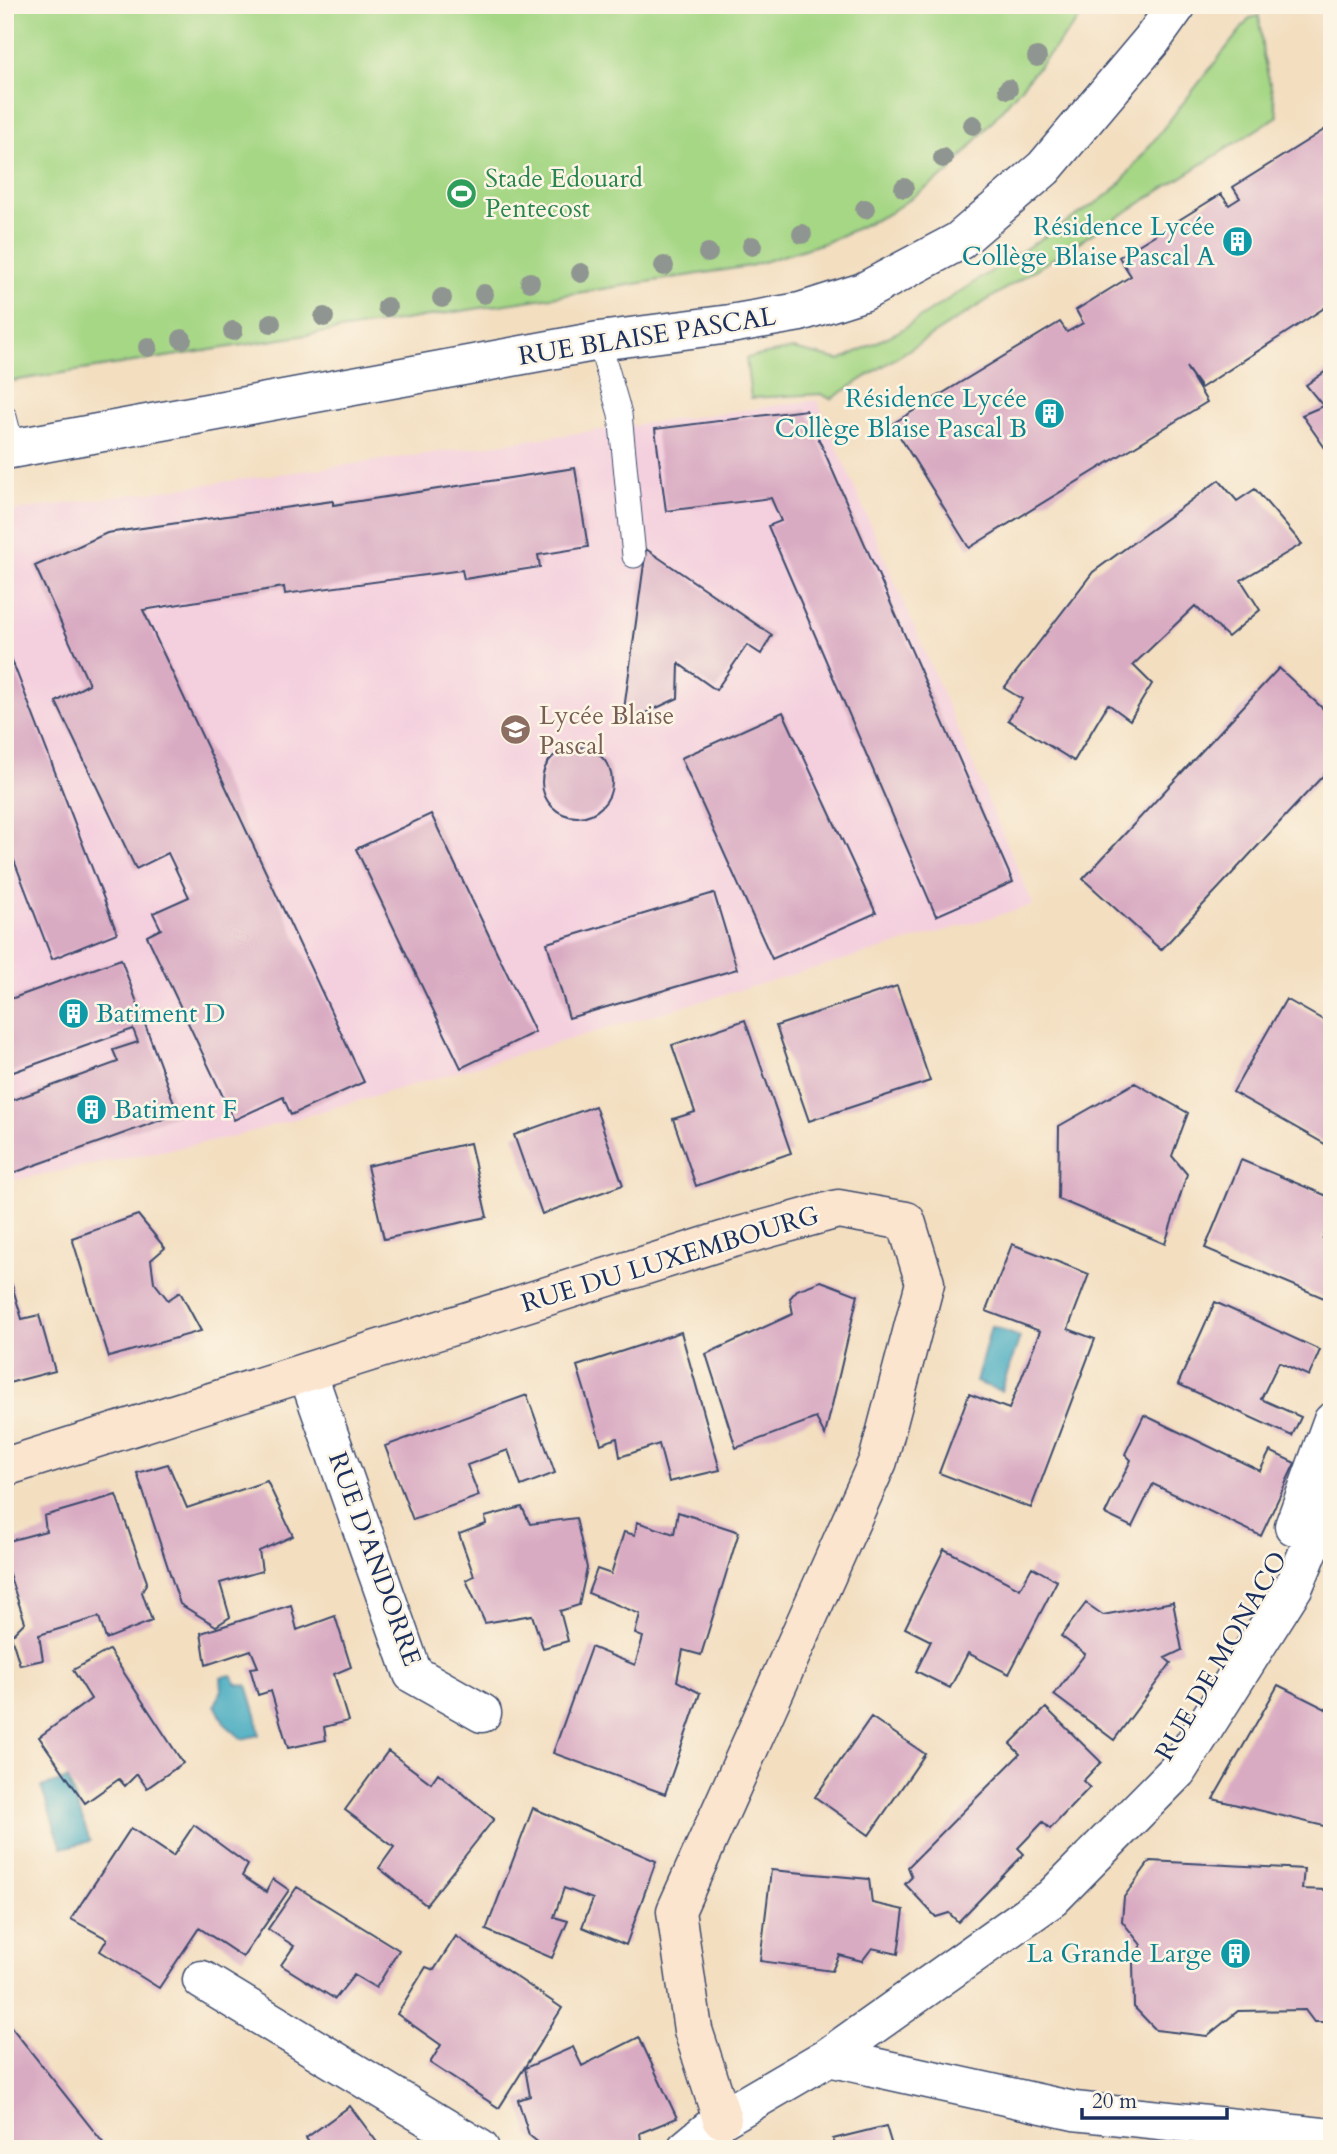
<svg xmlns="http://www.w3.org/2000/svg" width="1337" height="2154" font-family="Cardo,serif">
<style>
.built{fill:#f4cfde}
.green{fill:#a6d785;stroke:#608372;stroke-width:2}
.water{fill:#3fa9bf;stroke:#2d6c8e;stroke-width:2}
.building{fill:#d9abc2}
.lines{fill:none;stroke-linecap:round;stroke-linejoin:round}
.lane-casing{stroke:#3b496d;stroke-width:25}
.street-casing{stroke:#3b496d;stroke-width:41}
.secondary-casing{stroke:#3b496d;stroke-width:41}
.lane{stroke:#fff;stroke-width:23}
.street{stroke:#fff;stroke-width:38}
.secondary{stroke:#fce5cf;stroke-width:38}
.tree{fill:#8f9590}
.labels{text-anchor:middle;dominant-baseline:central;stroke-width:5;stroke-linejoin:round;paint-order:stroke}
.leisure-label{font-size:26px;fill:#27864d;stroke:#fcf5e5;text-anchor:start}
.culture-label{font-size:26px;fill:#0d838f;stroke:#fcf5e5;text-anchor:end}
.street-label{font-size:26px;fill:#1b2f5e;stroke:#fcf5e5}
.education-label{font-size:26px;fill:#785e54;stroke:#fcf5e5;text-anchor:start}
</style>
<rect width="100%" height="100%" fill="#fcf5e5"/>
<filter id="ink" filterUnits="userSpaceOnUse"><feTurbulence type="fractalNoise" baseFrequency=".0143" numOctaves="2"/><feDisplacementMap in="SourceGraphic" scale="14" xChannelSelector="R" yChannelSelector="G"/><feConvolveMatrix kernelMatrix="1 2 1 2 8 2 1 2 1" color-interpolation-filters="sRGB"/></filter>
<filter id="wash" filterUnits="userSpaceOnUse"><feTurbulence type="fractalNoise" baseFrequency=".00686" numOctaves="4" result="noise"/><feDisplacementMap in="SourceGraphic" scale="28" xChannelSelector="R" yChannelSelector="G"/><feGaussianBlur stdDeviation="1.57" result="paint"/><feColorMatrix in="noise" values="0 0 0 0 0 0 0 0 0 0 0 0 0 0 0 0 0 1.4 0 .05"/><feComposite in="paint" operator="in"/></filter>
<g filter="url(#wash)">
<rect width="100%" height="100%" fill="#f3dec0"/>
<path class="built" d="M817 400 1033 905 232 1137 5 1182V512Z"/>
<path class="green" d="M5 5H1091L949 172 888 214 827 242 750 266 5 382Z
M1259 16 1263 55 1278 116 831 399 821 394 751 398 746 358 793 349 840 360 898 332 1102 199 1118 186 1250 18Z"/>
<path class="water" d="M991 1326 1020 1337 1001 1391 976 1382Z
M231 1675 237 1684 247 1685 257 1718 259 1735 242 1739 225 1724 215 1705 222 1690 221 1677Z
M68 1779 90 1841 62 1848 41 1787Z"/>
<g id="blocks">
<path class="building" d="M1332 125V303L1201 388 1186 367 1207 402 969 548 892 424 1060 322 1067 332 1083 323 1076 310 1131 276 1119 257 1221 194 1229 205 1240 198 1233 187Z
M1332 367V458L1302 415 1323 406 1306 385Z
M806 410 1013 882 936 916 768 526 781 521 771 498 666 511 655 429Z
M575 468 588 547 538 555 540 567 464 579 462 570 285 594 284 587 143 610 364 1082 291 1115 283 1097 234 1120 147 936 161 929 153 913 189 897 168 853 136 869 56 702 89 684 35 566 107 533 333 501V505Z
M1219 480 1237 501 1255 489 1302 544 1241 580 1260 610 1228 637 1195 606 1133 665 1152 684 1130 720 1108 704 1074 761 1008 720 1022 699 1004 688 1093 572Z
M646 549 772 635 761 654 747 645 716 690 679 664 678 698 622 724Z
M5 642 117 933 52 959 5 837Z
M1279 668 1332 717V766L1161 950 1083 879Z
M783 712 876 913 772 959 681 758Z
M542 782a35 35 0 1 1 70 0a35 35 0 1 1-70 0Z
M431 814 535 1032 461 1068 356 849Z
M714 893 737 969 569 1018 547 943Z
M121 959 178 1114 5 1176V1103L118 1062 113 1050 138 1042 133 1029 5 1075V1001Z
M897 986 930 1081 809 1121 776 1026Z
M1286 999 1332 1025V1148L1233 1092Z
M745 1020 791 1153 696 1186 673 1119 695 1112 672 1045Z
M1135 1083 1188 1113 1172 1156 1187 1174 1165 1244 1058 1199 1059 1126Z
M595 1106 623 1185 542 1214 514 1135Z
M470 1143 487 1217 384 1239 367 1166Z
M1241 1160 1332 1198V1218L1323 1238 1332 1241V1278L1324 1298 1205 1248Z
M138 1215 165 1248 151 1260 154 1282 168 1300 180 1292 201 1331 109 1357 72 1238Z
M1012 1244 1089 1274 1068 1329 1095 1339 1031 1508 939 1473 969 1394 1009 1409 1040 1331 986 1311Z
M821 1281 858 1295 825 1435 816 1418 736 1448 706 1354 793 1314 790 1298 797 1290Z
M11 1282 22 1319 39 1315 55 1371 5 1384V1284Z
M1215 1302 1320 1350 1309 1376 1279 1362 1261 1399 1301 1417 1292 1436 1178 1384Z
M681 1332 720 1470 669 1482 659 1444 620 1457 617 1438 601 1444 577 1366Z
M527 1395 555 1473 521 1486 508 1450 467 1465 479 1496 413 1520 385 1446Z
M1144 1415 1260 1471 1270 1451 1295 1463 1261 1536 1153 1484 1132 1527 1105 1514 1131 1460 1125 1454Z
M168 1464 187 1508 267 1481 293 1536 259 1551 262 1571 220 1583 230 1617 216 1626 180 1604 137 1473Z
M116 1495 147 1582 142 1592 152 1621 106 1639 99 1617 39 1635 43 1660 20 1665 11 1636 25 1622 5 1562V1542L46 1531 44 1516Z
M522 1507 530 1524 576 1518 587 1568 579 1605 560 1611 568 1641 543 1648 532 1615 485 1623 466 1580 474 1576 459 1534 486 1524 485 1517Z
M678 1512 739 1532 701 1655 683 1650 677 1681 700 1693 665 1794 553 1753 591 1647 635 1665 643 1637 635 1634 640 1614 588 1593 597 1569 611 1574 624 1532 635 1535 637 1522 674 1534Z
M944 1549 1020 1589 1032 1567 1057 1581 1009 1674 968 1653 950 1688 916 1671 931 1641 905 1628Z
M1173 1602 1182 1650 1165 1658 1171 1663 1114 1740 1054 1695 1085 1654 1061 1636 1086 1603 1103 1615Z
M291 1605 297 1630 335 1616 351 1667 334 1674 348 1721 324 1727 326 1740 288 1748 271 1691 258 1695 250 1668 258 1667 251 1650 206 1665 201 1633Z
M109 1650 183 1763 147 1788 137 1774 125 1786 119 1779 85 1803 39 1737 91 1699 73 1670Z
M1278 1685 1332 1712V1828L1213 1799Z
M1046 1708 1101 1762 1083 1781 1090 1787 1050 1829 1043 1822 1018 1848 1024 1854 958 1922 949 1913 936 1917 905 1884 912 1877 908 1867 1020 1754 1010 1744Z
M871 1717 925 1754 869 1835 815 1797Z
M388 1751 431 1783 438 1773 494 1819 426 1905 379 1868 394 1847 345 1810Z
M533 1808 656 1861 626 1945 582 1927 593 1899 564 1888 554 1917 568 1921 552 1958 486 1930Z
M194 1825 248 1865 242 1876 266 1892 273 1879 289 1890 243 1957 199 1928 159 1988 100 1951 107 1939 71 1919 131 1828 173 1856Z
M1150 1861 1304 1869 1302 1889 1326 1890 1332 1863V2022H1314L1305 2010 1238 2011 1207 2036 1156 2030 1134 2007 1133 1962 1141 1945 1122 1921 1124 1897Z
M771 1870 869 1879 872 1903 904 1910 898 1954 872 1948 862 1961 839 1955 832 1971 760 1961Z
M297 1887 399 1950 376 1988 354 1975 335 1999 281 1965 294 1946 268 1929Z
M456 1936 562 2008 499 2108 430 2063 441 2045 397 2014 426 1967 434 1970Z
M5 2019 108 2149H5Z
M639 2037 677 2118 640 2133 641 2141 623 2149H546L529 2135 518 2100 530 2096 525 2068 573 2047 582 2066Z
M350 2106 382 2149H313L306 2138Z
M886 2126 893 2149H837L833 2139Z"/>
</g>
</g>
<g filter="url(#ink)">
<use href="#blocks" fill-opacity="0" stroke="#3b496d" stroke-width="2"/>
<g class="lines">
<defs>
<path id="lane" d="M599 341 620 414 634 556
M5 417 13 448"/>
<path id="street" d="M5 450 599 341 730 324 800 312 863 292 959 241 1044 168 1152 40 1177 5
M307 1372 413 1674 482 1713
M1294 1526 1332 1422
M202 1980 480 2149
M828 2057 1074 2111 1332 2138
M686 2149 722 2119 828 2057 1052 1898 1177 1771 1294 1586 1332 1495"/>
<path id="secondary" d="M5 1467 722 1241 838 1209 906 1221 925 1283 878 1461 676 1911 693 2030 722 2119"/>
</defs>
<use href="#lane" class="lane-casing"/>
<use href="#street" class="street-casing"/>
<use href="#secondary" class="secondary-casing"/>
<use href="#lane" class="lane"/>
<use href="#street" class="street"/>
<use href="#secondary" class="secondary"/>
</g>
<g class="tree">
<circle cx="1037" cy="57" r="10"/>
<circle cx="1008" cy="89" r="10"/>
<circle cx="973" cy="125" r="10"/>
<circle cx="943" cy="158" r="10"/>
<circle cx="904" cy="188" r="10"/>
<circle cx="865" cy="209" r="10"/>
<circle cx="802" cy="234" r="10"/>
<circle cx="752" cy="246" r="10"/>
<circle cx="708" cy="253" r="10"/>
<circle cx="664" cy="266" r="10"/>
<circle cx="581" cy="273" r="10"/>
<circle cx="530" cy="282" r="10"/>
<circle cx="484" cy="294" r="10"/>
<circle cx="442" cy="298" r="10"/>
<circle cx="387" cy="307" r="10"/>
<circle cx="324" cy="317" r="10"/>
<circle cx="271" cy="323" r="10"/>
<circle cx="233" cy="331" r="10"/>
<circle cx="182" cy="339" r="10"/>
<circle cx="148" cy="347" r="10"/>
</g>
</g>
<defs>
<symbol id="stadium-disc" viewBox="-11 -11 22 22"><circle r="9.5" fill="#2e9e5b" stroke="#fcf5e5"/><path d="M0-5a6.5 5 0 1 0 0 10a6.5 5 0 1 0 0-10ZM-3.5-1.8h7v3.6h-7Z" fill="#fff"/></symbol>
<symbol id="building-disc" viewBox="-11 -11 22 22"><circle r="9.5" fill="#0f9aa8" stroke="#fcf5e5"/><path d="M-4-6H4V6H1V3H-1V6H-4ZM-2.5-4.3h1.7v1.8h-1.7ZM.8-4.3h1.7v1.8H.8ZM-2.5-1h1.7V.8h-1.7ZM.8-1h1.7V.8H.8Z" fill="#fff"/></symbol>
<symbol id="school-disc" viewBox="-11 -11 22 22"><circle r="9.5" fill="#8d6e63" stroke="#fcf5e5"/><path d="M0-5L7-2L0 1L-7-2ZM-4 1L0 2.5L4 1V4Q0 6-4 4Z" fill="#fff"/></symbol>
</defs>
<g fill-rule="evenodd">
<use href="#stadium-disc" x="444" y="176" width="35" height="35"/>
<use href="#building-disc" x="1220" y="224" width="35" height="35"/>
<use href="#building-disc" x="1032" y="396" width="35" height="35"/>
<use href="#school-disc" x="498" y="712" width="35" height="35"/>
<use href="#building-disc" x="56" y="996" width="35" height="35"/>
<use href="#building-disc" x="74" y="1092" width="35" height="35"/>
<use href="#building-disc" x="1218" y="1936" width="35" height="35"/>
</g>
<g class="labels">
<g class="leisure-label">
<text x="485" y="178">Stade Edouard<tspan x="485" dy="30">Pentecost</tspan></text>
</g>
<g class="culture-label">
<text x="1215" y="226">Résidence Lycée<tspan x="1215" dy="30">Collège Blaise Pascal A</tspan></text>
<text x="1027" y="398">Résidence Lycée<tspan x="1027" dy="30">Collège Blaise Pascal B</tspan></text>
<text x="96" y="1013" text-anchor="start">Batiment D</text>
<text x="114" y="1109" text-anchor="start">Batiment F</text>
<text x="1212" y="1953">La Grande Large</text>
</g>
<g class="street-label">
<text transform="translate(647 336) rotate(-9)">RUE BLAISE PASCAL</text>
<text transform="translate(670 1259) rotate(-17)">RUE DU LUXEMBOURG</text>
<text transform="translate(375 1559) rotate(70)">RUE D'ANDORRE</text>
<text transform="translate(1221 1656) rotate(-60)">RUE DE MONACO</text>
</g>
<g class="education-label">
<text x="539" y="715">Lycée Blaise<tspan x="539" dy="30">Pascal</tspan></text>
</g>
</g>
<rect width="1337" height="2154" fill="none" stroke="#fcf5e5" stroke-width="28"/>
<path d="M1082 2108v10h145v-10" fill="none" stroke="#1b2f5e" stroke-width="3.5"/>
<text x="1092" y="2108" font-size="21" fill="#1b2f5e" stroke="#fcf5e5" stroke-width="5" paint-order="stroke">20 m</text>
</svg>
